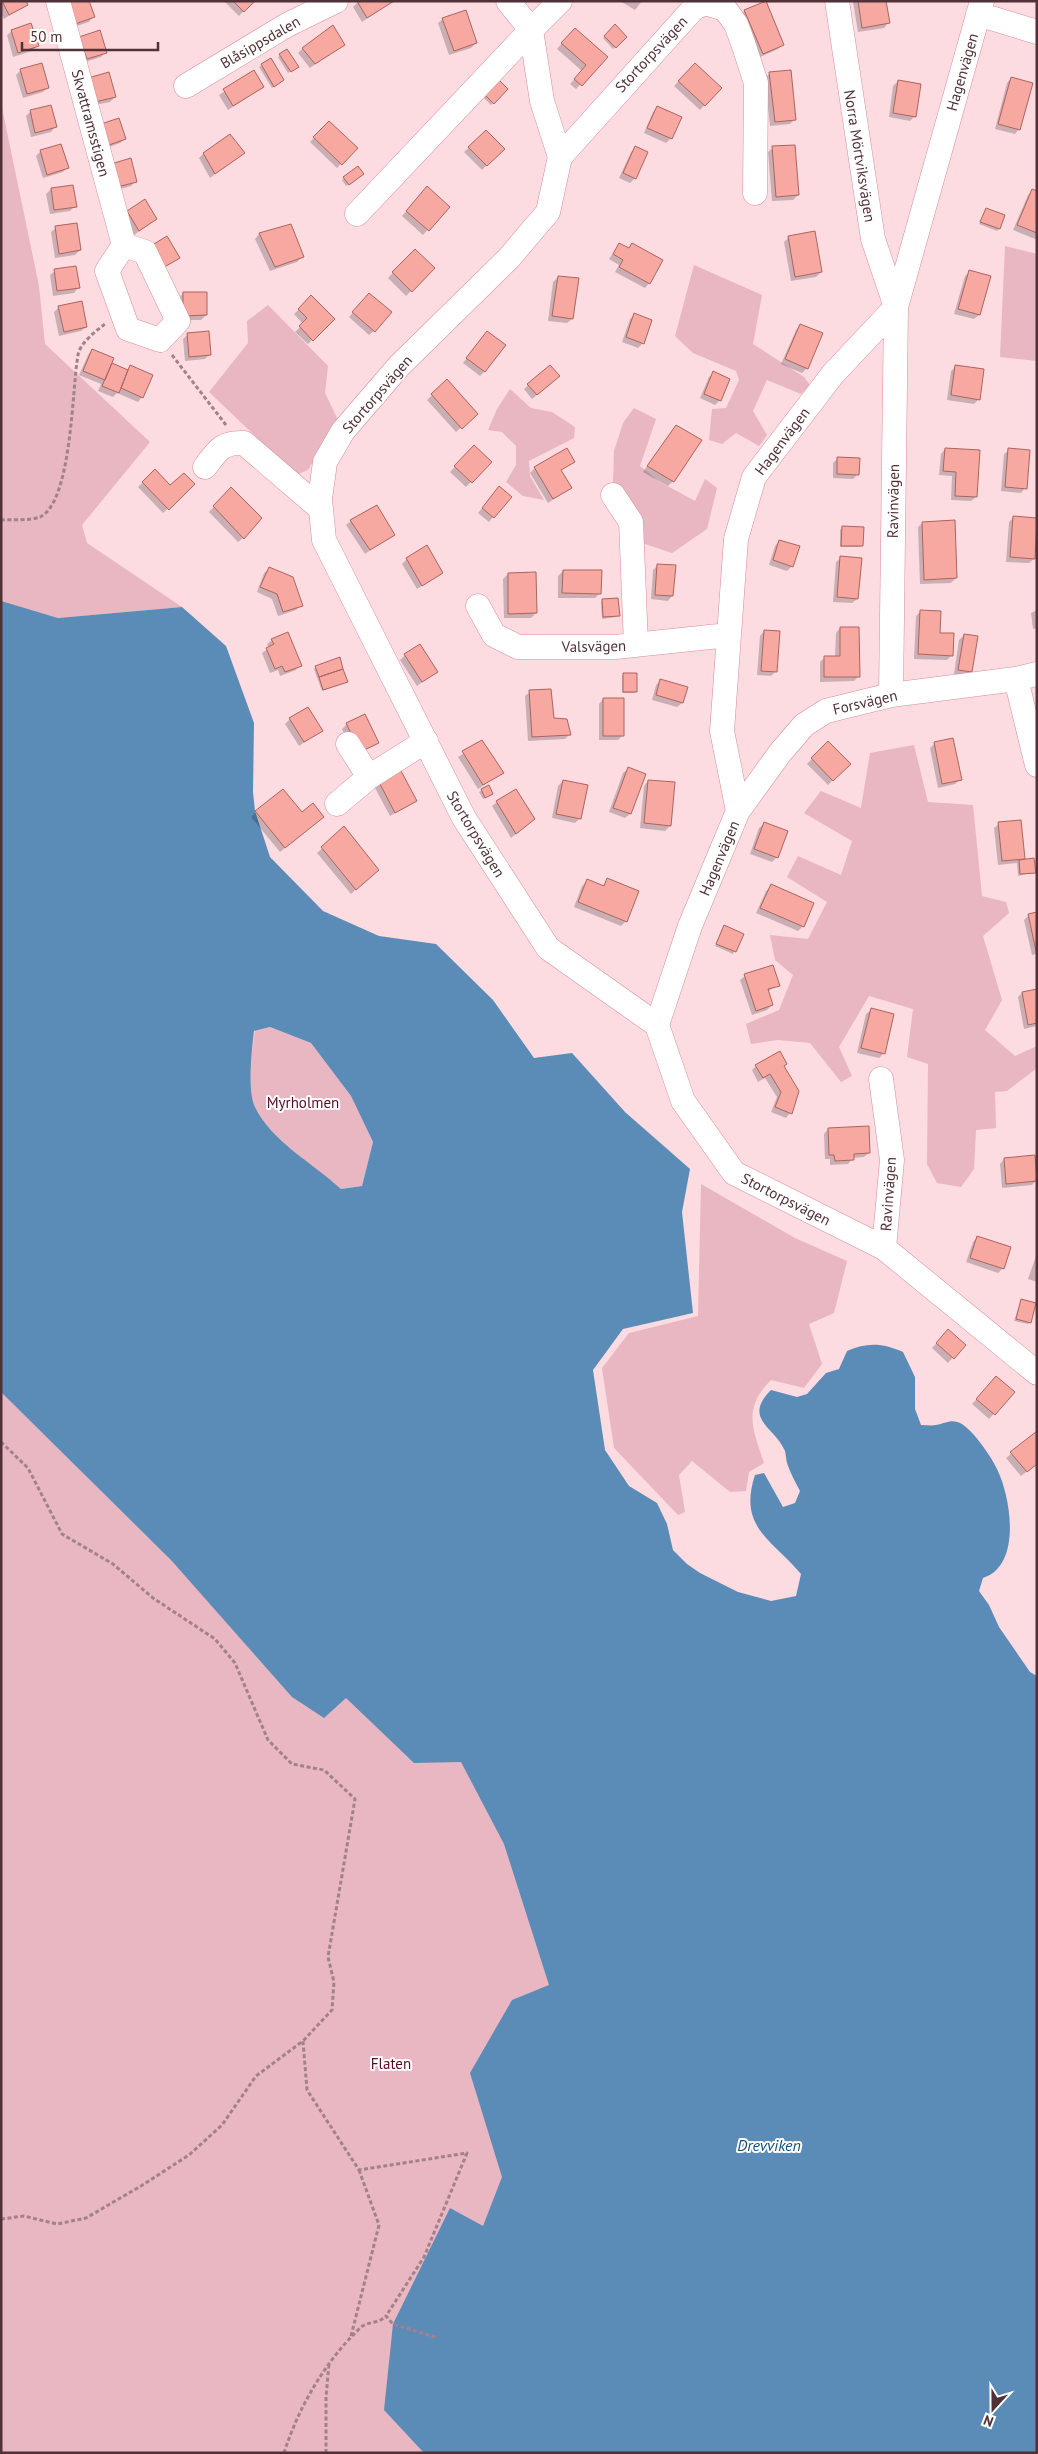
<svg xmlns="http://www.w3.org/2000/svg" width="1038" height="2454" font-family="'PT Sans',sans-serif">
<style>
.green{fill:#e8b7c1}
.water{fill:#5b8cb7;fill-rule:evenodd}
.shadow{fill:#0003}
.building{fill:#f7a8a0;stroke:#ac645e}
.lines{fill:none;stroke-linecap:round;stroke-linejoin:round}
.minor-casing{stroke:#d98d9e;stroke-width:25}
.path{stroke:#a28288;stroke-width:3;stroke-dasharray:4 2.5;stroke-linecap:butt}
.minor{stroke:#fff;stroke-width:24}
.labels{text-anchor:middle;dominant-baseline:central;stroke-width:4;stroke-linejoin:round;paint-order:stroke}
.street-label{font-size:15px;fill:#513138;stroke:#fff}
.park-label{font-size:15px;fill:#590827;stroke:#fff}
.water-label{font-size:16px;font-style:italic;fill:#164e78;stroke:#fff}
</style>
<rect width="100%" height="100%" fill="#fcdbe1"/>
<path class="green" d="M1 103 39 286 45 344 150 442 82 525 87 543 182 607 58 618 15 606 1 623Z
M1005 246 1037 254V361L1000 357Z
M694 265 762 295 753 344 804 377 810 385 801 394 767 380 753 411 767 435 759 446 736 433 722 444 709 440 712 409 726 408 739 380 736 371 693 353 675 336Z
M268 305 328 366 325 393 338 420 308 470 296 475 209 392 248 343 247 321Z
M510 389 531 408 552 412 575 427 574 438 529 461 530 476 544 500 523 496 506 482 516 465V446L502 432 488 430 497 409Z
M634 408 656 419 640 466 660 482 695 501 705 479 717 488 707 529 672 553 642 543 613 485 614 451 623 423Z
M914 745 928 802 973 805 982 896 1006 902 1009 913 983 936 1002 1000 985 1030 1015 1056 1037 1046V1068L1007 1091 995 1092 996 1128 976 1130 974 1169 961 1187 937 1183 927 1164 928 1064 907 1057 913 1009 869 996 839 1047 852 1076 841 1082 810 1043 778 1040 751 1044 746 1024 779 1010 793 975 775 960 770 935 808 939 827 902 787 877 798 856 841 875 852 841 804 813 821 791 861 808 870 753Z
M1 984 1037 2238V2453H1Z
M270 1027 311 1043 351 1096 373 1142 362 1186 341 1189C313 1164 272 1142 255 1107 247 1091 252 1049 255 1031Z
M701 1184 795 1238 847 1261 834 1313 809 1324 822 1364 804 1388 771 1380C742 1409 753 1429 764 1463L749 1472 746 1491 730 1492 692 1461 679 1475 685 1512 678 1515 614 1448 602 1368 629 1333 698 1316Z"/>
<path class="water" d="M1 601 58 618 182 607 226 646 254 723 253 792 255 811 270 857 323 911 379 936 436 944 493 1000 534 1058 572 1053 625 1112 690 1169 682 1212 693 1313 623 1329 593 1370 605 1450 629 1486 657 1503 667 1524 673 1550 687 1564 700 1573 738 1592 771 1601 796 1596 801 1574C771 1539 738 1527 755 1475L764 1473 783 1507 795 1503 800 1491C795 1482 790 1472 787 1463 786 1459 786 1455 785 1451 775 1427 742 1419 771 1390L797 1397 807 1394 826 1373 839 1369 847 1351C867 1342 883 1343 903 1352L915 1377V1409L921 1425C926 1425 931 1426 936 1425 946 1423 952 1418 962 1424 974 1432 991 1456 997 1469 1011 1497 1022 1566 983 1578L979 1591 989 1605 999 1627 1030 1672 1037 1676V2453H424L384 2410 393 2324 450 2208 483 2226 502 2177 470 2073 512 2000 549 1985 504 1844 461 1762 414 1763 346 1698 324 1718 292 1697 171 1560 1 1392ZM270 1027 311 1043 351 1096 373 1142 362 1186 341 1189C313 1163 272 1142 255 1107 247 1091 252 1049 254 1031Z"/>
<path class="shadow" d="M1 1H24L26 5 4 19 1 14Z
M224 1H253L239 16Z
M359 1H393L362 22 353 7Z
M620 1H642L635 10Z
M884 1 888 23 884 28 858 32 853 2Z
M63 5 93 17 89 22 70 28Z
M745 11 783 44 778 49 758 58 740 15Z
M443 19 476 43 471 48 449 55 438 23Z
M615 26 625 37 613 49 603 38Z
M12 31 37 46 32 51 13 57 7 35Z
M570 34 606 57 576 89 570 84 582 71 557 49Z
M75 42 105 52 101 57 82 63Z
M343 45 310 68 298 53 303 48Z
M280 55 295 68 288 73 278 57Z
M271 60 283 80 272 88 259 67Z
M695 64 720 88 700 110 674 86Z
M21 70 48 87 43 92 23 98 16 75Z
M254 72 263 87 228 110 219 95Z
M770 73 795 119 790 124 770 126 765 78Z
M109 74 115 97 110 102 90 106Z
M1011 78 1019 129 1015 134 995 129 1007 83Z
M898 81 915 116 910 121 889 117 893 86Z
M506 89 491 105 479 93Z
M50 106 55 127 51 132 31 137 26 116 30 112Z
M657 108 671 138 666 143 644 133 653 112Z
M329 122 356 148 337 168 310 142Z
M94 130 125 139 120 143 101 150Z
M486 132 503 149 482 170 464 152Z
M636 147 635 178 630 183 619 178 631 152Z
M773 148 798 195 793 200 772 201 768 152Z
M40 152 67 168 63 172 43 178 36 156Z
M243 153 210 178 199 158 203 154Z
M107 170 136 181 131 186 113 191Z
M360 176 346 186 342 180 344 178Z
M72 186 75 206 70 211 50 214 46 194 51 189Z
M1033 190 1037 192V237L1035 239 1013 230 1028 195Z
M423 192 448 207 423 235 402 216Z
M144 201 156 219 134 235 123 217Z
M986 209 999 229 997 231 979 224Z
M56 228 80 250 75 255 55 258 51 232Z
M259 234 302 257 297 262 270 271 255 239Z
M789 237 821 272 816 277 791 281 784 242Z
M619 244 628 249 632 245 649 283 645 288 615 272 619 265 609 259Z
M415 250 433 268 406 296 388 278Z
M55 271 78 288 74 293 53 296 50 275Z
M970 272 979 315 974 319 954 314 965 276Z
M558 277 572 319 567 323 548 321 553 282Z
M183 293 206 315 201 320H179V298Z
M312 297 333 319 308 344 295 332 303 324 294 314Z
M365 299 374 331 369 335 349 317Z
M59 307 86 327 81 331 59 336 54 312Z
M634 315 643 343 638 348 622 342 630 319Z
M800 325 807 368 802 373 781 364 796 330Z
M188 334 210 354 205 359 185 361 183 339Z
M483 337 484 372 480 376 463 363Z
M92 350 110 364 126 371 131 366 142 397 138 402 117 393 113 397 98 391 101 384 79 375 88 355Z
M956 366 979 399 974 404 947 400 951 371Z
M714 373 720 400 715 405 700 398 709 377Z
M447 381 472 418 456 432 427 400Z
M554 381 532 399 524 389 528 385Z
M676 426 673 481 668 486 643 472Z
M474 447 490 462 466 487 450 472Z
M945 449 976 497 971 501 951 500 952 476 939 475 941 454Z
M1009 450 1025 488 1021 493 1001 491 1004 454Z
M838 458 858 474 853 479 833 478V463Z
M573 461 560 471 570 488 548 503 530 473 535 468Z
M155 471 170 487 193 484 163 513 138 487Z
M231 488 243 538 238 542 209 512Z
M495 493 493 517 489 522 478 513Z
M1014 517 1037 519 1034 559 1029 563 1006 562 1009 522Z
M351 521 393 534 365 554 346 525Z
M923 523 956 578 951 583 920 584 918 527Z
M842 528 862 545 860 547H840V530Z
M779 541 792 566 787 571 769 565 775 546Z
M841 558 857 599 852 603 833 602 836 562Z
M407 559 442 573 417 589 402 564Z
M658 565 672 596 668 601 651 599 653 570Z
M269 569 301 605 296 610 278 616 272 599 257 592 264 573Z
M563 571 600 593 595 598H558V576Z
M508 574 536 613 531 618H504L503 579Z
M603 600 618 615 616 617 602 619 601 602Z
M1037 610V628L1033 629 1031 613Z
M921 611 939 634 951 656 947 660 914 659 916 616Z
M840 628 858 677 854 681 820 682V662L825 657H835L836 633Z
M764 631 776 671 771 676 757 675 760 636Z
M964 635 971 672 966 676 954 674 959 640Z
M272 640 300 665 296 670 280 676 278 670 270 673 262 653 269 648 267 644Z
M405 655 437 671 417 686 400 660Z
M316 667 347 682 322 691 314 669Z
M624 674 636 691 634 693H622V676Z
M661 680 682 703 677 707 652 700 656 685Z
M530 692 552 720 570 734 565 739 528 741 525 696Z
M603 699 623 735 618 740H599V704Z
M290 719 321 731 299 746 285 724Z
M347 724 378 743 355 756 342 729Z
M482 742 502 773 478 789 458 757Z
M828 743 849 764 828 785 807 764Z
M935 743 960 780 955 784 938 788 930 748Z
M628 769 644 775 630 814 625 818 609 812 623 773Z
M563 781 580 818 575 823 552 818 558 786Z
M648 781 670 826 665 831 640 828 644 786Z
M380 783 415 801 390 816 375 788Z
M488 787 492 794 483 799 479 792Z
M497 802 529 824 511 838 492 806Z
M256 812 301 814 318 821 280 852 251 817Z
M1020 821 1024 860 1035 872 1018 876 1017 863 998 865 994 828 999 824Z
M764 824 777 857 772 862 750 854 759 828Z
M344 828 373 874 351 894 317 853Z
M608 879 626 921 621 926 574 907 582 886 587 881 602 887Z
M771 886 803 926 798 931 756 913 766 891Z
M1037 913V954L1032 955 1024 920 1029 915Z
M724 927 742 935 733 954 715 946Z
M745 976 778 985 767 992 772 1005 767 1010 752 1015 740 980Z
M1037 990V1026L1024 1029 1018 997 1022 993Z
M871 1010 884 1053 879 1058 857 1053 866 1014Z
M756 1066H783L790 1113 786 1118 771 1112 777 1097 765 1078 758 1082 752 1070Z
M828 1129 869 1153 864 1157 853 1158 848 1164 830 1165V1159H825L824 1134Z
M1004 1159 1036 1181 1032 1185 1002 1188 1000 1164Z
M977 1237 1003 1268 998 1273 966 1262 973 1242Z
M1037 1253V1282L1028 1279Z
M1021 1300 1030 1322 1028 1324 1014 1321Z
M948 1331 964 1345 948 1363 932 1348Z
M992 1383 1013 1393 989 1419 972 1404Z
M1037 1433V1464L1021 1476 1006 1458Z"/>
<path class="building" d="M2 1H26L28 5 9 15Z
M68 1H89L95 17 75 24Z
M233 1H255L244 12Z
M357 1H394L367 18Z
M766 1 784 45 763 54 744 10Z
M858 1H886L890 23 862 28Z
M466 10 477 43 454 51 442 18Z
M31 23 39 46 18 53 11 30Z
M615 24 627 37 616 48 604 36Z
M333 25 345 45 315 64 302 48Z
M575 28 608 57 582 86 574 79 586 65 561 43Z
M100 30 107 53 87 59 79 37Z
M287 49 299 67 291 72 279 54Z
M271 58 284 80 274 87 261 64Z
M42 63 49 88 27 94 20 69Z
M695 63 722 88 705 106 678 81Z
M254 70 264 87 233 106 223 89Z
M791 70 796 120 775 122 769 72Z
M109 72 116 97 95 102 88 78Z
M495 76 508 89 494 104 480 90Z
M1011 77 1033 83 1020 130 998 124Z
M898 80 921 84 916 117 893 113Z
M51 105 57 127 35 133 30 110Z
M657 106 682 117 672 139 647 128Z
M119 118 126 139 106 146 98 125Z
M329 121 358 148 342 165 313 137Z
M486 130 505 149 487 166 468 147Z
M230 134 245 153 215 174 203 153Z
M61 144 69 168 47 175 40 150Z
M795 145 799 195 776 197 772 146Z
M635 146 648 152 636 179 623 173Z
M131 158 137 182 117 187 111 164Z
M358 166 364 174 349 185 343 177Z
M73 185 77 207 54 210 51 188Z
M427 186 450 207 429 231 406 211Z
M1032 189 1037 191V233L1017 225Z
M145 199 157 219 139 231 127 211Z
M986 208 1005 215 1000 229 980 222Z
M77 223 81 250 59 254 55 226Z
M291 224 304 257 275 267 259 233Z
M815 231 822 272 795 277 788 236Z
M167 236 180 258 161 269 149 247Z
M619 243 629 248 632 243 663 260 650 284 619 267 623 260 613 254Z
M415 249 435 268 412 292 392 272Z
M76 266 80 288 57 291 54 269Z
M969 270 991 276 980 315 958 309Z
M558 276 579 278 573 319 552 316Z
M183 292H207V315L183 316Z
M369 293 392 312 375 332 352 312Z
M311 295 335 319 313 341 299 326 307 318 298 309Z
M82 301 87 327 64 332 58 306Z
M634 313 652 320 644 344 626 337Z
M800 324 823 333 808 369 785 359Z
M209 331 211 355 189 357 187 333Z
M487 331 506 345 485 372 466 358Z
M92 349 114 358 105 380 83 371Z
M112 363 128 370 119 393 102 386Z
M130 365 153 375 143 398 121 388Z
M550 365 560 376 537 395 527 384Z
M955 365 984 369 980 400 951 395Z
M713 371 730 379 721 401 704 394Z
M447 379 478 414 462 429 431 394Z
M676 425 702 440 674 482 647 466Z
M474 445 492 462 472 483 454 466Z
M567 448 575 462 561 470 572 488 553 499 534 467Z
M945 448 980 450 977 497 955 496 956 472 943 471Z
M1008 448 1030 450 1027 489 1005 487Z
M837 457 860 458 859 475 837 474Z
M155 469 170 485 184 473 195 484 169 510 142 482Z
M499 486 512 497 494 518 482 508Z
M231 487 262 518 244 539 213 506Z
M377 505 395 535 370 550 350 520Z
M1013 516 1037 518 1035 559 1010 557Z
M955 520 957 578 924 580 922 522Z
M842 526 864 527 863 546H841Z
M779 540 800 546 793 567 773 560Z
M427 545 443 573 422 586 406 558Z
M840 556 862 558 858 599 837 597Z
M657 564 676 565 673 596 655 595Z
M269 567 293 577 303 606 283 612 277 594 260 587Z
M563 570H602L601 594 562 593Z
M536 572 537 613 508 614V573Z
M618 598 620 616 603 617 602 599Z
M920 610 941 611 940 633H954L953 656 918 654Z
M840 627H859L860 677H824V656H840Z
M764 630 780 631 777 672 761 671Z
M288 632 302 666 285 672 282 666 275 669 266 648 274 644 271 639Z
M964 634 978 636 972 672 958 670Z
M420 644 438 672 422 682 404 654Z
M340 657 343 669 319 677 315 666Z
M343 669 348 682 323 690 319 677Z
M623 673H637V692H623Z
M660 679 688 687 683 703 656 695Z
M551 689 554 718 567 719 571 735 532 737 529 690Z
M603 698H624V736H603Z
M308 707 323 731 304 742 289 718Z
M365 714 379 743 360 752 346 723Z
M953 738 962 780 942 784 934 742Z
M482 740 504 773 483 785 462 751Z
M828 741 851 764 833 781 811 758Z
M628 767 646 774 631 814 613 808Z
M401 771 417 801 395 813 379 782Z
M563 780 588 785 581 819 556 814Z
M648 780 675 782 671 826 644 823Z
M489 785 493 794 485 798 481 789Z
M283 789 302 812 313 803 324 817 285 848 255 811Z
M516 789 535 819 516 834 496 801Z
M1021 820 1025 859 1002 861 998 822Z
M764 822 788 831 778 858 754 849Z
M344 826 379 870 356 890 321 847Z
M1034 858 1036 873 1020 874 1019 860Z
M607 878 639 891 627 922 578 902 587 879 604 886Z
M771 884 814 903 804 927 760 908Z
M1037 912V951H1036L1028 914Z
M724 925 744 934 736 952 716 944Z
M773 965 780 986 768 989 773 1005 756 1011 744 974Z
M1037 989V1023L1028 1025 1022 992Z
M871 1008 894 1014 885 1054 861 1048Z
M780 1051 787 1064 784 1066 799 1091 792 1114 775 1107 781 1092 770 1074 763 1078 755 1065Z
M869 1126 870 1153 854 1154V1160L835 1161 834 1155H829L828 1128Z
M1035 1155 1037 1181 1006 1184 1004 1158Z
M977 1236 1011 1247 1004 1269 970 1258Z
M1021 1299 1036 1303 1031 1323 1016 1319Z
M948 1329 966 1345 954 1359 936 1343Z
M996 1376 1015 1392 995 1415 976 1399Z
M1037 1431V1464L1027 1472 1010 1452Z"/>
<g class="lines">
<defs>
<path id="minor" d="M58 1 124 245 107 271 128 329 160 340 178 321 145 252 124 245
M508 1 531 30 542 101 560 157
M837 1 873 239 896 307 891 695
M978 14 1037 32
M186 86 287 25 336 1
M755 193 756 83 743 43 736 24 725 9 705 3 694 8 560 157 548 212 509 258 399 366 343 431 325 462 320 499 324 540 464 818 548 948 657 1025 683 1101 734 1173 884 1248 1037 1373
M357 214 531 30 560 1
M205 467C218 450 222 442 244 443L321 509
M613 495 631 522 636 645
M478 606 494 635 518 647H615L729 635
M1016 679 1037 765
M348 744 369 777
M337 804 369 777 426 741
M738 811 722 731 736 539 754 477 833 374 896 307 982 1
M657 1025 690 926 738 811 780 753 804 725 826 711 891 695 1016 679 1037 674
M881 1079 892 1160 884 1248"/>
</defs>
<use href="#minor" class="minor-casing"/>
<path class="path" d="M172 355 226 425
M1 520C12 519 30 521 40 517 72 502 72 388 78 355 80 343 96 331 105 324
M1 1442 28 1468 62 1534 113 1564 153 1598 215 1639 235 1663 268 1740 292 1764 324 1770 355 1799 328 1957 334 1982 332 2010 303 2041
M1 2219 24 2216 57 2224 86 2218 141 2186 189 2155 222 2125 256 2076 303 2041 307 2090 359 2170 467 2153 424 2257 386 2316 393 2324 438 2338
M351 2336 379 2225 359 2170
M284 2453C299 2406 325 2362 360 2328 367 2321 379 2324 386 2316
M326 2453V2397L329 2364"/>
<use href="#minor" class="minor"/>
</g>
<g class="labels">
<g class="street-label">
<text transform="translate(260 42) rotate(-30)">Blåsippsdalen</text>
<text transform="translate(651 54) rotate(-47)">Stortorpsvägen</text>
<text transform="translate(962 72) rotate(-74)">Hagenvägen</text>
<text transform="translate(91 123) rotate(75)">Skvattramsstigen</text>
<text transform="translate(860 156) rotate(81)">Norra Mörtviksvägen</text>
<text transform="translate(377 394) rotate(-49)">Stortorpsvägen</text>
<text transform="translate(782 441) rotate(-53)">Hagenvägen</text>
<text transform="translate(893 501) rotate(-89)">Ravinvägen</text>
<text transform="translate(594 646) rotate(-1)">Valsvägen</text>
<text transform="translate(865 702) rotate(-13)">Forsvägen</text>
<text transform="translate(476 834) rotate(59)">Stortorpsvägen</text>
<text transform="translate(719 858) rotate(-67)">Hagenvägen</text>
<text transform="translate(888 1194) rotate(-86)">Ravinvägen</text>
<text transform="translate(786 1199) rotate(27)">Stortorpsvägen</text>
</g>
<g class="park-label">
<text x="303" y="1102">Myrholmen</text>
<text x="391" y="2063">Flaten</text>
</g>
<g class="water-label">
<text x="769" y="2145">Drevviken</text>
</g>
</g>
<rect width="1038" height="2454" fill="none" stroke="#513138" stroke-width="5"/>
<g transform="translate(993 2409) rotate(201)" stroke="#ffffff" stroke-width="4" paint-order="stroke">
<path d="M0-4L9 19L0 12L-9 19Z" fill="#513138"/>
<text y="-8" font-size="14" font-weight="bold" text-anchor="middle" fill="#513138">N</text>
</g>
<path d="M22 42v8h136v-8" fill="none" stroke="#513138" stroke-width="2.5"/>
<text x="30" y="42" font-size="15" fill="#513138" stroke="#ffffff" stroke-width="4" paint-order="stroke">50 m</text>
</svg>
